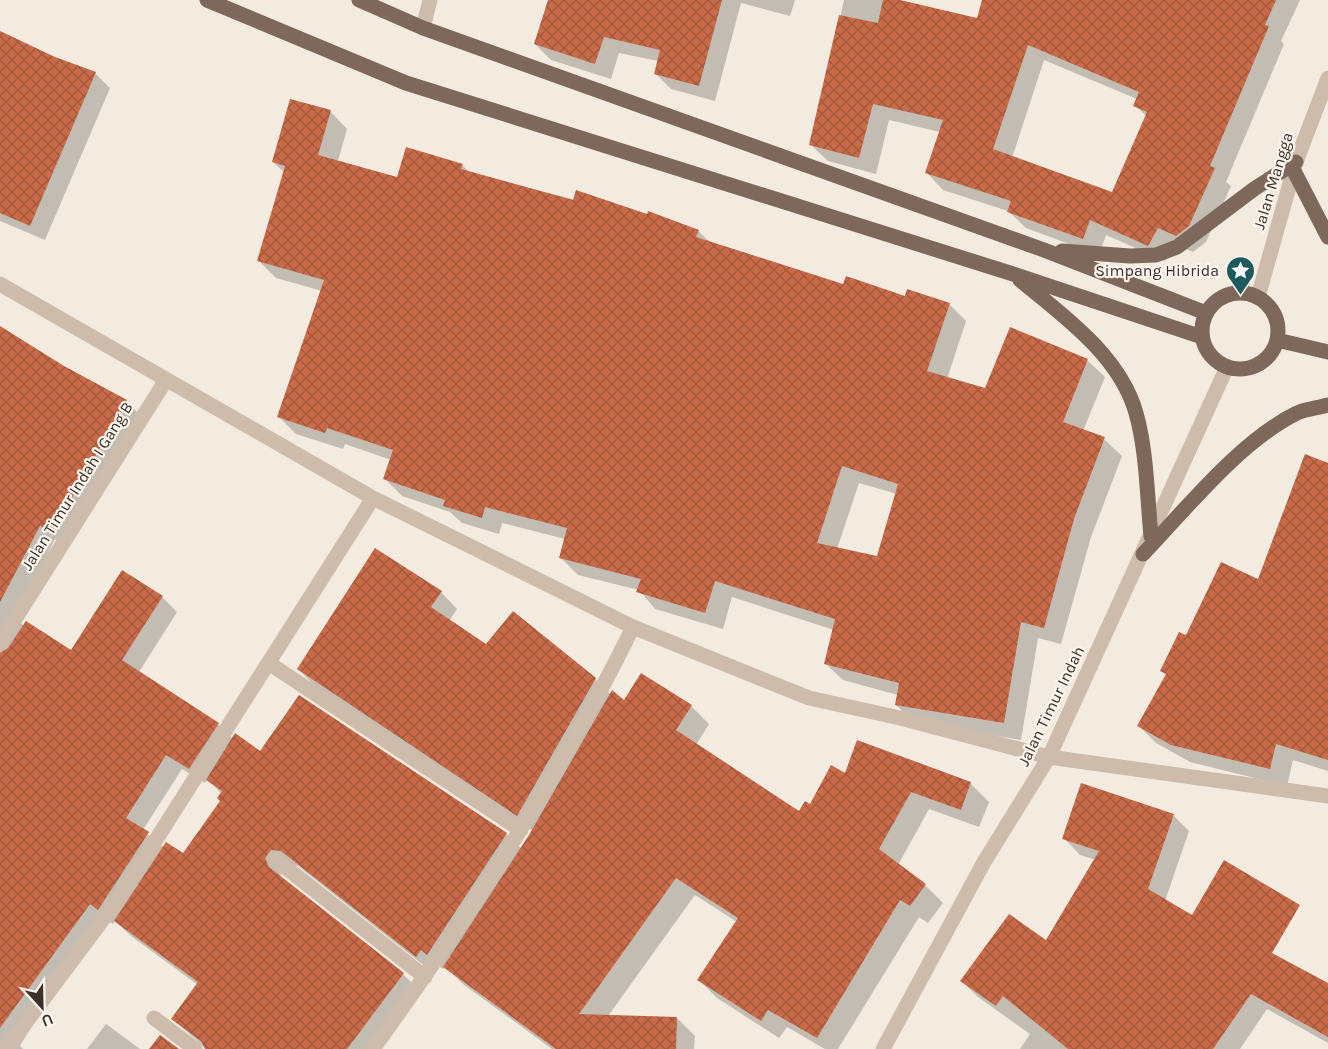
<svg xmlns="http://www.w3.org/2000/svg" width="1328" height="1049" font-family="Karla,sans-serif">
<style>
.shadow{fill:#0003;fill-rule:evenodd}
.building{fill:url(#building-cross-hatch);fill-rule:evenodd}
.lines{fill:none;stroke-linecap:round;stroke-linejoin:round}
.minor{stroke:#cdbcab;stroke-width:15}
.major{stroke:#7d685b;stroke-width:15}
.labels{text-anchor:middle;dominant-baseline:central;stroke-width:4.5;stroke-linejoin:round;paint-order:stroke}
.street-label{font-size:16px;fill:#3b302b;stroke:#fbf5ee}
.poi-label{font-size:16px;fill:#3b302b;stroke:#fbf5ee;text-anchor:end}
</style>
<defs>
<pattern id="building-cross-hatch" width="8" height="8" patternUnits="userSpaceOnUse" patternTransform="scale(1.5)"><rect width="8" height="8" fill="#c96b49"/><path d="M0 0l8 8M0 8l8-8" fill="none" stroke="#a4583d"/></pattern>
</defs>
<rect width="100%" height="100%" fill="#f4ebe0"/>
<path class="shadow" d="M550 0H795L790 16 741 3 715 101 671 89 655 73 658 61 619 53 611 79 551 60 535 44Z
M844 0H893L978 20 984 0H1300L1281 41 1284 44 1226 182 1231 186 1206 242 1193 252 1174 243 1165 261 1106 235 1099 255 1026 228 1008 211 943 190 927 173 940 132 889 120 876 174 828 161 811 145ZM1044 60 1137 99 1135 105 1147 117 1112 194 1012 158Z
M0 32 55 58 95 73 110 88 45 240 0 221Z
M330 111 347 129 338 161 398 179 462 165 470 173 698 231 711 243 844 286 949 304 966 321 947 379 986 390 1087 360 1105 377 1083 431 1104 439 1122 456 1091 537 1061 644 1038 638 1021 740 914 722 896 705 898 695 843 680 825 663 834 630 732 597 723 629 655 609 639 590 578 575 561 558 565 539 502 523 499 534 462 523 450 512 402 496 385 479 391 460 345 444 343 449 296 434 279 417 322 291 276 278 259 261 285 173 273 162ZM859 483 897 494 878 558 837 549Z
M0 328 63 367 126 401 141 416 68 547 55 539 15 617 24 626 71 652 162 597 177 612 139 672 218 724 233 739 260 753 506 834 522 849 533 831 315 686 298 669 441 592 457 609 449 621 487 646 595 679 611 695 624 702 691 706 709 724 696 745 799 814 846 775 858 742 971 784 989 802 979 827 929 809 898 865 925 885 943 903 928 923 919 917 838 1049H825L787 1027 779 1038 717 998 699 980 737 922 695 895 608 1016 677 1018 695 1036 694 1049H552L463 984 445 966 443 969 436 964 431 971 298 866 288 864 282 869 280 878 403 974 418 989 373 1049H206L173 1019 198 985 131 936 115 921 113 924 105 918 38 1016 20 1046 23 1049H0ZM182 769 205 783 207 779 222 794V801L183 855 164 848 143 830Z
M1328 465V771L1293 760 1287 786 1190 762 1156 743 1138 725 1167 675 1162 670 1186 637 1258 581Z
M1173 815 1189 831 1165 901 1328 985V1043L1267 1009 1240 1049H1020L1030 1034 978 997 962 981 1046 942 1096 860 1080 855 1064 838Z
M106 1024 140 1049H87Z"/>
<path class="building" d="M548 0H722L699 86 654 74 660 50 604 37 595 64 534 44Z
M883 0H900L977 18 982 0H1276L1265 25 1269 26 1210 166 1215 168 1189 226 1176 236 1158 228 1148 246 1090 220 1083 239 1007 212 1011 201 925 173 943 120 873 104 859 158 809 145 839 15 878 23ZM1028 45 1139 92 1133 106 1147 112 1112 192 993 149Z
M0 31 55 57 96 72 30 226 0 213Z
M290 99 331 110 318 155 397 177 406 147 463 164 461 169 573 200 576 190 647 214 648 211 699 230 696 237 843 284 846 276 905 296 907 289 950 303 927 371 985 388 1010 327 1088 359 1063 422 1105 437 1074 519 1044 628 1021 622 1004 723 895 705 899 683 824 664 835 619 715 581 705 613 636 592 641 579 559 558 567 528 485 507 482 518 443 506 445 500 383 479 393 450 327 428 325 433 277 417 324 280 257 261 285 166 272 162ZM842 466 898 484 877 556 817 543Z
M0 326 64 366 127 400 52 533 40 526 0 602Z
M1305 454 1328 463V760L1276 744 1270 769 1171 745 1137 726 1166 674 1160 671 1179 632 1186 635 1221 562 1258 579Z
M375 548 442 591 431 607 486 644 513 611 596 678 517 816 297 669Z
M122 570 163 596 122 660 219 723 189 769 166 755 126 818 149 832 98 910 90 904 0 1028V653L8 648 26 621 71 650Z
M641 673 692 705 676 730 799 811 805 801 810 804 831 765 845 773 857 740 971 782 961 810 911 792 879 849 926 884 910 906 900 900 817 1038 768 1010 761 1021 697 980 738 918 676 878 579 1014 677 1017 676 1049H556L443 967 529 835 612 690 624 700Z
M299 695 507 833 427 955 421 950 416 957 281 851 271 850 265 858 269 867 404 973 347 1049H205L201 1041 171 1019 198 982 114 921 166 842 183 853 220 801 217 798 222 791 206 780 235 733 260 751Z
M1081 783 1174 814 1148 889 1192 915 1224 860 1300 905 1272 953 1328 983V1037L1251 994 1213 1049H1068L1003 996 996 1006 960 981 1009 914 1046 940 1099 851 1062 839Z
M160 1035 179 1049H149Z"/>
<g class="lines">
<path class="minor" d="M423 28 430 0
M0 284 373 498 633 627 809 698 900 718 1049 757 1328 796
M1258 297 1296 162 1328 78
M0 643 166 380
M270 664 521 830
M275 859 425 977
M154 1018 195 1049
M6 1049 119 898 373 498
M373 1049C470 915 560 776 633 627
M883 1049 984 862 1049 757 1227 367"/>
<path class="major" d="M207 0 406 83 1010 273 1202 337
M359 0 423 28 1044 250 1206 313
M1294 171 1328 237
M1062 251 1130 256 1156 255 1177 247 1254 189 1296 162
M1020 280C1064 316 1120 356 1136 413 1147 452 1147 496 1151 536
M1202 331a38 38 0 1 1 76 0a38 38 0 1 1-76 0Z
M1277 340 1328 352
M1143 554C1186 509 1240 441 1297 413 1306 409 1318 408 1328 405"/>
</g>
<defs>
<symbol id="sight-pin" viewBox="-11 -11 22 30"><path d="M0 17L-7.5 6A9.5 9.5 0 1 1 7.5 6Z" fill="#1e595e" stroke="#fbf5ee"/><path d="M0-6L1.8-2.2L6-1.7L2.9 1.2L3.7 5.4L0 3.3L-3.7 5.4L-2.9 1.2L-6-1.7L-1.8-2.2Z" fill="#fff"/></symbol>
</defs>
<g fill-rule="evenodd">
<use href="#sight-pin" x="1224" y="254" width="33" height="45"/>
</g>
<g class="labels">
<g class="street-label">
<text transform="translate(1273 181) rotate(-73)">Jalan Mangga</text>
<text transform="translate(77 486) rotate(-58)">Jalan Timur Indah I Gang B</text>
<text transform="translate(1051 706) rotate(-64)">Jalan Timur Indah</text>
</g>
<g class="poi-label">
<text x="1219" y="270">Simpang Hibrida</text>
</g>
</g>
<g transform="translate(42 1007) rotate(158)" stroke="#fbf5ee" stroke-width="4.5" paint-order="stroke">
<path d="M0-4.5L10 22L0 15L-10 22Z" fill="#3b302b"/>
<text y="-9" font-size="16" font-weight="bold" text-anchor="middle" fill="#3b302b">U</text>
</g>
</svg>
